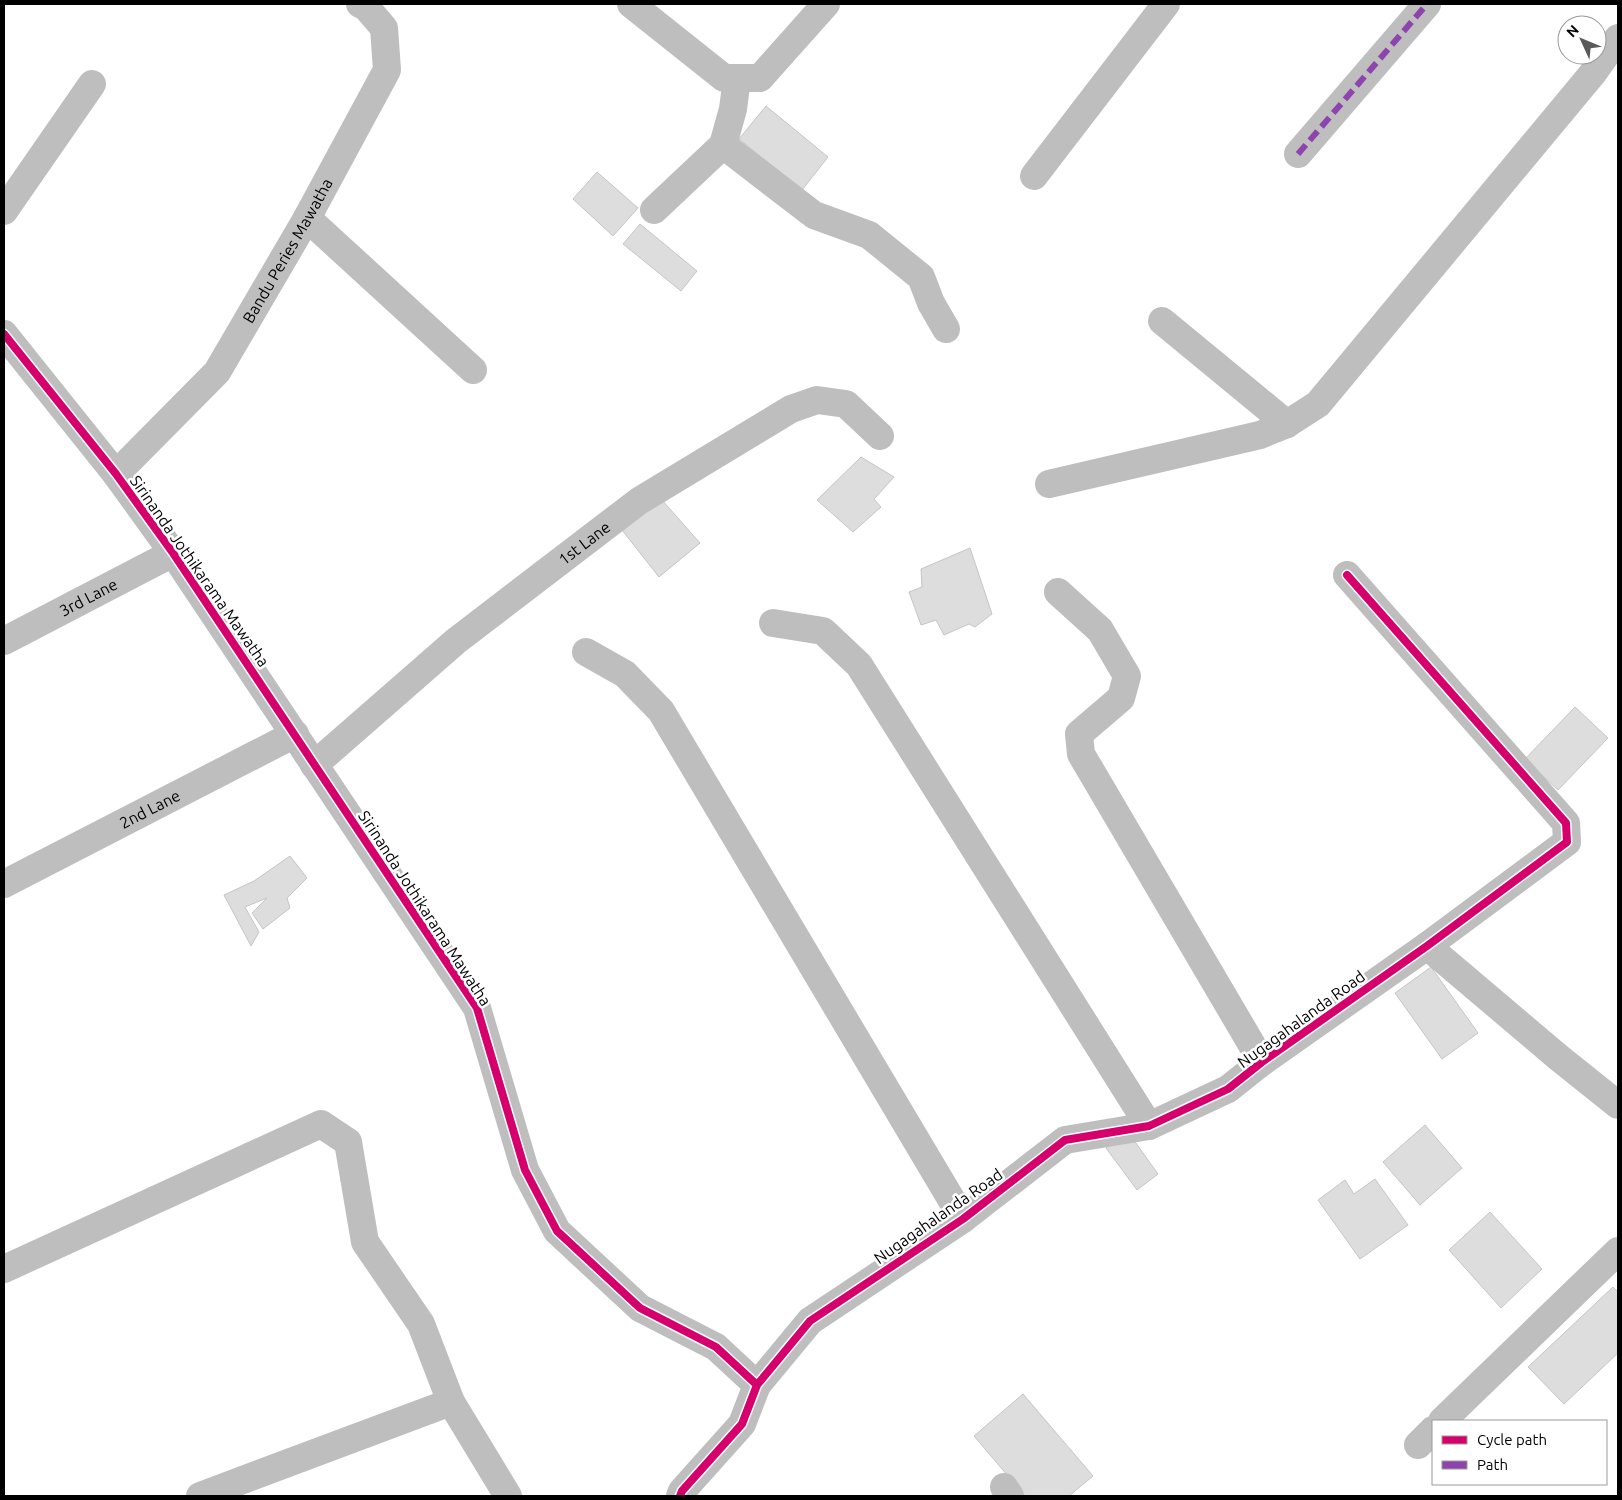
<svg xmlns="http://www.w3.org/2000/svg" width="1622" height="1500" font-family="Ubuntu,sans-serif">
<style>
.building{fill:#ddd;stroke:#c5c5c5}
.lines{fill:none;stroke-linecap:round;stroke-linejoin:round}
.minor{stroke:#bebebe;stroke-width:28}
.quiet{stroke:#8e44ad;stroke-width:6;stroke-dasharray:12 6;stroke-linecap:butt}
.cycleway-casing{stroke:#fff;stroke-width:11}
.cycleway{stroke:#d6006c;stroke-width:8}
.labels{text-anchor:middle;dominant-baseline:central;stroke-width:5;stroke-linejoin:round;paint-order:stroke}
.street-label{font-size:16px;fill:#000;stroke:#fff}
</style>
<rect width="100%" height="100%" fill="#fff"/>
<path class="building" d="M766 106 828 157 802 190 739 139Z
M597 172 638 208 613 236 573 199Z
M640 224 697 271 681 291 623 244Z
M861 457 894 477 874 499 881 507 853 532 817 500Z
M662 500 700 543 659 577 622 530Z
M970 548 992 614 975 627 969 624 944 635 936 620 921 625 909 592 922 587 921 569Z
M1575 707 1608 738 1558 790 1525 759Z
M290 856 307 878 287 898 290 908 263 929 252 913 267 898 245 907 259 932 251 946 224 895 254 881Z
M1431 967 1478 1033 1442 1059 1395 993Z
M1425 1125 1462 1168 1420 1205 1383 1162Z
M1128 1132 1158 1174 1137 1190 1106 1148Z
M1375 1179 1408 1225 1360 1259 1318 1200 1345 1180 1354 1194Z
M1490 1212 1542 1269 1501 1308 1449 1250Z
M1613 1287 1618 1292V1353L1564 1404 1528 1367Z
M1023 1394 1093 1476 1069 1496H1025L974 1436Z"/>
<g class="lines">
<g class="minor">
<path d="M631 4 724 78H760L826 4"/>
<path d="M723 145 814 215 869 235 921 277 931 303 946 329"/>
<path d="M1298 154 1427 4"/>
<path d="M1034 176 1166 4"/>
<path d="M654 210 723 145 733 109 737 78"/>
<path d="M4 211 92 84"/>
<path d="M307 218 473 370"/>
<path d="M1162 321 1287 424"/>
<path d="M4 334 116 474 173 553 477 1008 525 1170 557 1231 640 1308 716 1347 757 1385 742 1424 682 1491 680 1496"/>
<path id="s1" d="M116 474 217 372 307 218 387 70 384 28 366 7 360 4"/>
<path d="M1049 484 1260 435 1287 424 1318 404 1593 73 1618 38"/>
<path d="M1058 592 1100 630 1127 676 1121 698 1079 734 1081 754 1262 1062"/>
<path d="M773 623 823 631 859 665 1149 1126"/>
<path id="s2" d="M4 641 173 553"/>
<path d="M586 652 625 674 661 711 963 1219"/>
<path id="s3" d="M314 765 456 641 639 501 791 409 817 400 846 404 880 436"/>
<path id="s4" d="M4 884 295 734"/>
<path d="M1427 946 1558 1057 1618 1105"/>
<path d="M4 1269 321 1124 348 1142 365 1242 421 1324 451 1402 508 1496"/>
<path d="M757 1385 810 1321 963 1219 1065 1140 1149 1126 1228 1089 1262 1062 1427 946 1567 842 1566 823 1347 575"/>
<path d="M1442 1421 1618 1251"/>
<path d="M1418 1445 1433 1430"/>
<path d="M1004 1487 1010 1496"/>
<path d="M200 1496 451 1402"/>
</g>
<path class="quiet" d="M1298 154 1427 4"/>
<defs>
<path id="cycleway" d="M4 334 116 474 173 553 477 1008 525 1170 557 1231 640 1308 716 1347 757 1385 742 1424 682 1491 680 1496
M757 1385 810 1321 963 1219 1065 1140 1149 1126 1228 1089 1262 1062 1427 946 1567 842 1566 823 1347 575"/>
</defs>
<use href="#cycleway" class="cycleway-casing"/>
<use href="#cycleway" class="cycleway"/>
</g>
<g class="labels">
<g class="street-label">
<text stroke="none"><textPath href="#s1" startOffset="284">Bandu Peries Mawatha</textPath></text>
<text stroke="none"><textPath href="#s3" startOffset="350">1st Lane</textPath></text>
<text transform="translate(200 571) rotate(55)">Sirinanda Jothikarama Mawatha</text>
<text stroke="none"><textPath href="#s2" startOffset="95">3rd Lane</textPath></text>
<text stroke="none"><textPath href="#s4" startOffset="164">2nd Lane</textPath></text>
<text transform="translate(425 908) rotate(57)">Sirinanda Jothikarama Mawatha</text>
<text transform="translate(1301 1019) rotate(-36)">Nugagahalanda Road</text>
<text transform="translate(938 1216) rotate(-35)">Nugagahalanda Road</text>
</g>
</g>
<rect width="1622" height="1500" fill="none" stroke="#000000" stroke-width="10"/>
<rect x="1432" y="1420" width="175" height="65" fill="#ffffff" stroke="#999999"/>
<rect x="1442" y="1436" width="25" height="8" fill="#d6006c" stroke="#999999"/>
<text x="1477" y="1445" font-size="15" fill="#000000">Cycle path</text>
<rect x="1442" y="1461" width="25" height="8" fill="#8e44ad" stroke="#999999"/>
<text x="1477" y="1470" font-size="15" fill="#000000">Path</text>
<g transform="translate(1582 40) rotate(314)"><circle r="24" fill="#ffffff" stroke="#999999"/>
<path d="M0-4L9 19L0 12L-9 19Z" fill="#595959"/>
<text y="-8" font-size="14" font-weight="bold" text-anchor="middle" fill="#000000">N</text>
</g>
</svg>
